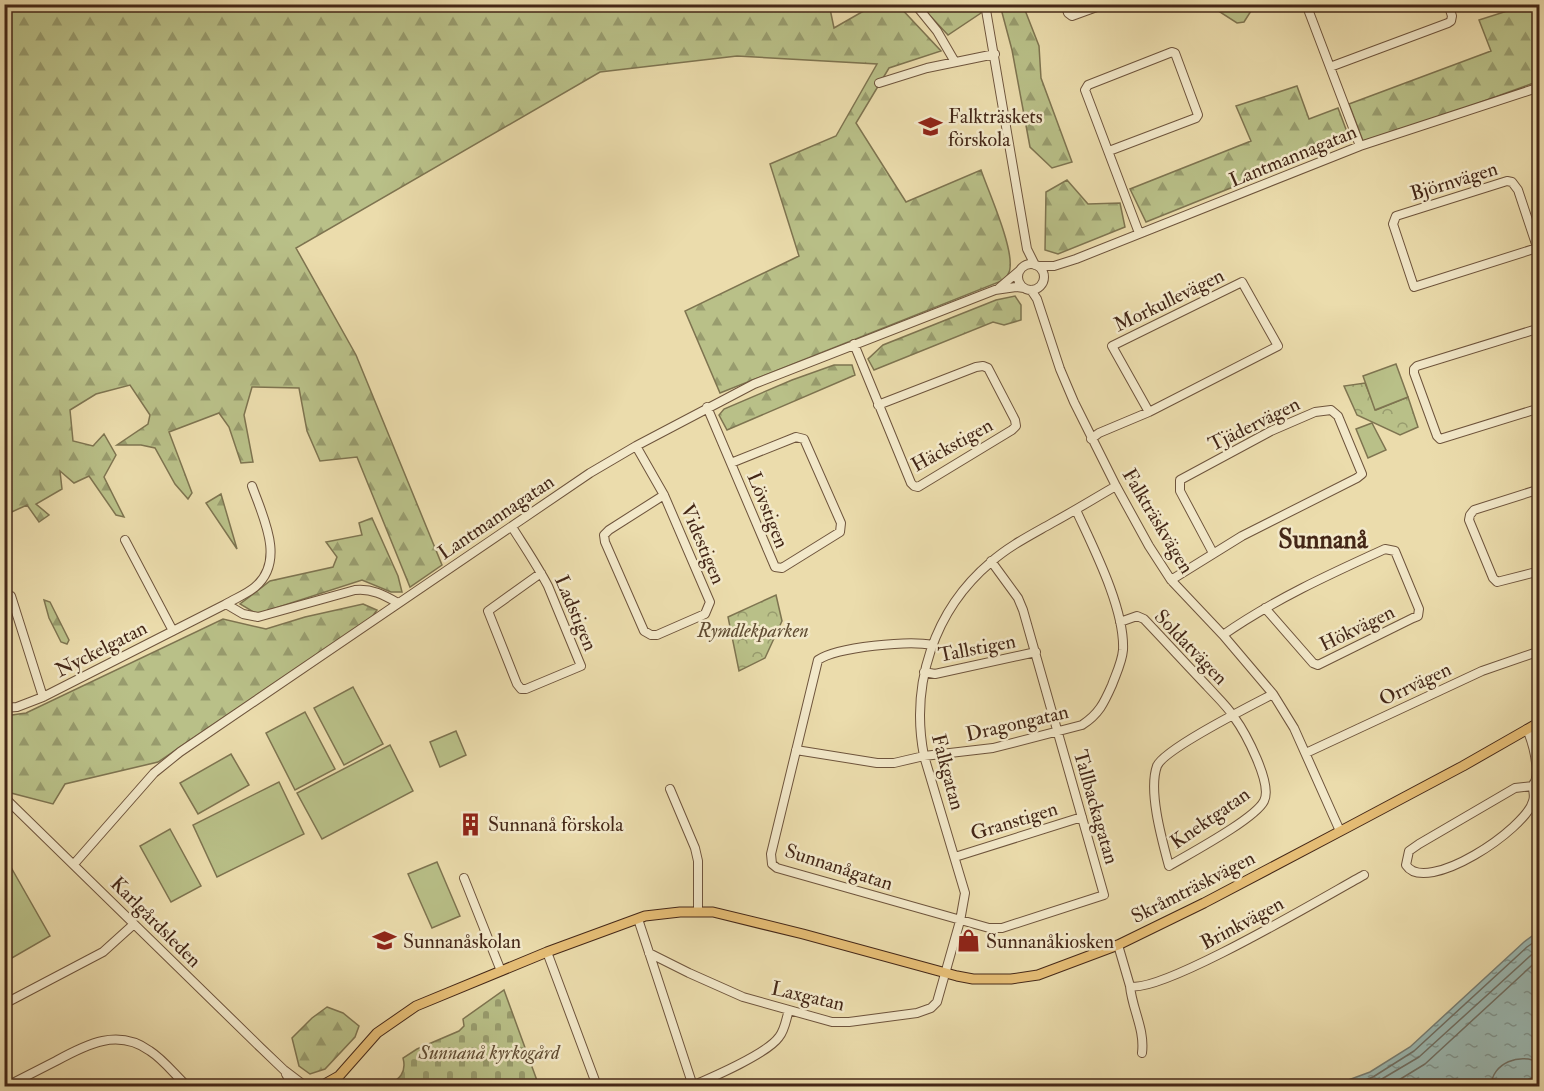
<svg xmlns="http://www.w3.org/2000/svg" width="1544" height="1091" font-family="'IM FELL Double Pica',serif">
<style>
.forest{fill:url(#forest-firs);stroke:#7e7450;stroke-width:1.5}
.cemetery{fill:url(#cemetery-stones);stroke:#7e7450;stroke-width:1.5}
.park{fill:url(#park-crowns);stroke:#7e7450;stroke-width:1.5}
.garden{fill:#b9c088;stroke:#7e7450;stroke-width:1.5}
.water{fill:url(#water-ripples);stroke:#787f75;stroke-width:1.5}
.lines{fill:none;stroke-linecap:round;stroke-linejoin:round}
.shore{stroke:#707065;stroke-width:1.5}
.minor-casing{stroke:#6e543c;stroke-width:10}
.major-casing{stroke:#442717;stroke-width:11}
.minor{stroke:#f2e8c9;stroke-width:8}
.major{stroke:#e6be76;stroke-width:9}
.labels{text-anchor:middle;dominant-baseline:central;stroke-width:5;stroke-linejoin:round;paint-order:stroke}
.poi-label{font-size:20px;fill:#442717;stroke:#f2e8c9;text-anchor:start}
.street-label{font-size:20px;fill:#442717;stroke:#f2e8c9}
.park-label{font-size:20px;font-style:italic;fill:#614d33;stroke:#f2e8c9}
.district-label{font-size:26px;font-weight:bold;fill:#442717;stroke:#f2e8c9}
</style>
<defs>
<pattern id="forest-firs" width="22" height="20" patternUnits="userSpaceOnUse" patternTransform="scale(1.5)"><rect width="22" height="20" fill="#b9c088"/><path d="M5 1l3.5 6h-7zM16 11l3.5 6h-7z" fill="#989c6e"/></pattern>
<pattern id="cemetery-stones" width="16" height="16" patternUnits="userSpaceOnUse" patternTransform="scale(1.5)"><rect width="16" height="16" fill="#b9c088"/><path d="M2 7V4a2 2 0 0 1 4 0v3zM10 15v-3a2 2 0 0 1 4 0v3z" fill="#989c6e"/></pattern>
<pattern id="park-crowns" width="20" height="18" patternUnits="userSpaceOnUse" patternTransform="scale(1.5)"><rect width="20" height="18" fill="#b9c088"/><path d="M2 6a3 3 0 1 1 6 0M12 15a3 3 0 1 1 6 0" fill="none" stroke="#989c6e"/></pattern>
<pattern id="water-ripples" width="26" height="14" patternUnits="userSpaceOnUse" patternTransform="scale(1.5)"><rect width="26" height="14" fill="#9bb9b3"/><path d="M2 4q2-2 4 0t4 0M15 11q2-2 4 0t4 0" fill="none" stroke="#809691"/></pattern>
</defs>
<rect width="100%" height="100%" fill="#ebdcac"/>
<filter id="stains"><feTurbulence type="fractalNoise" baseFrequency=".00333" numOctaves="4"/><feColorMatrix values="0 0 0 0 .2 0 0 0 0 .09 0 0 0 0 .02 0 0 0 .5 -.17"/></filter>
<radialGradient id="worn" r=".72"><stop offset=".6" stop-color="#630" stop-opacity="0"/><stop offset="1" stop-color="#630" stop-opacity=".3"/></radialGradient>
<path class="forest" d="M829 4 834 28 874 5 897 4 941 51 889 68 856 123 906 202 981 170C989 193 1013 246 1010 268 1010 273 1007 276 1004 280L720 393 685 311 799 256 770 164 836 136 877 64 737 56 600 72 296 248 356 355 442 565 410 587 357 457 320 461 307 431 299 388 252 387 244 415 253 462 241 463 229 427 219 413 169 432 192 493 188 499 175 484 155 448 141 445H117L148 424 150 415 130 385 96 394 70 410 73 441 93 446 104 434 116 455 104 477 124 517 116 515 89 476 74 483 60 471 62 489 36 504 49 515 39 522 27 505 5 515V5Z
M920 5H978L981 13 948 35Z
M1000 5H1023L1039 46 1041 78 1072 162 1052 168 1030 147 1012 50Z
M1526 5H1539V81L1462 109 1363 141 1349 104 1491 51 1479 20Z
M1297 86 1309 119 1338 108 1350 140 1146 222 1130 189 1251 141 1236 106Z
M1067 180 1088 204 1120 203 1125 227 1058 254 1045 250 1046 192Z
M1015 296 1021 305V320L1004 325 993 322 874 370 868 359 883 345 996 300Z
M834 365H852L855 375 727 430 719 415 724 409 792 380Z
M221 494 237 549 206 503Z
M372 518 398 576 402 592H391L362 580 257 614 240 604 270 581 333 567 337 557 326 542 362 535 359 523Z
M44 600 50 602 69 640 67 644 61 642 49 618Z
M363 604 377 610 372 617 158 762 65 784 53 804 11 793 5 788V716L26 713 223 619 266 629 305 617Z
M327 1007 343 1013 359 1026 355 1037 325 1069 310 1074 299 1066 292 1038 312 1018Z"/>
<path class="cemetery" d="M504 990 539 1086H388C399 1079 407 1073 403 1058L417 1049 459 1031 464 1026 463 1019Z"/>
<path class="park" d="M1209 5H1247L1251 11 1244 22 1237 23Z
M1365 383 1376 410 1408 397 1418 427 1400 435 1357 415 1344 386Z
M776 595 782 621 765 658 739 671 728 617Z"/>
<path class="garden" d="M1396 364 1408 397 1375 410 1363 376Z
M1372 423 1386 450 1368 458 1356 429Z
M353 687 383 744 344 765 314 708Z
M305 712 335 769 295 790 266 733Z
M456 731 466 755 440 767 430 742Z
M390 745 413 791 322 839 297 793Z
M231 754 249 785 198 814 180 783Z
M279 782 304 834 217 877 193 825Z
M170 829 201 886 171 902 140 846Z
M4 855 50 936 5 962H4Z
M437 862 460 916 432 928 408 874Z"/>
<path class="water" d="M1539 931V1086H1519L1532 1082 1536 1075C1528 1082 1518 1081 1510 1086H1332L1370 1072 1410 1047 1524 942Z"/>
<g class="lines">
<path class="shore" d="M1349 1086 1373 1077 1414 1051 1527 947 1540 938
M1370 1086 1419 1057 1540 947
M1389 1086 1425 1064 1540 958
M1491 1086C1492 1063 1520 1052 1540 1063"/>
<defs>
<path id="minor" d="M915 4 937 31 955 62
M985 4 1027 249 1035 265
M1065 4 1068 13 1072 16 1105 4
M1306 4 1360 146
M1330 67 1448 23 1451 21 1452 16 1448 4
M879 83 927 68 995 54
M1109 151 1196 118 1198 115 1175 53 1172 52 1088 85 1085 90 1139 233
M1537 247 1518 190 1512 182 1507 181 1396 216 1393 224 1414 287 1540 247
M1018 277a13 13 0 1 1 26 0a13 13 0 1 1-26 0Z
M1038 266H1054L1076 259 1360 146 1540 87
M999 288 1019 271
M1031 290 1037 299 1060 369 1074 402 1116 486 1149 546 1171 580 1223 635 1273 694 1294 728 1340 831
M1540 328 1417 366 1414 369V373L1437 436 1440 439 1540 408
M854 344 911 483 914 486 918 487 1012 430 1016 426 1015 420 988 368 983 366 976 367 878 405
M707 407 775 567 782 568 840 532 841 523 804 439 796 437 731 463
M1091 439 1099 433 1149 412 1278 346 1242 282 1112 346 1149 412
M636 446 664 495 710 602 705 614 657 635H651L644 631 605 542 604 535 609 530 664 495
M1540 489 1474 510 1470 515 1469 520 1493 578 1497 582 1540 571
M512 527C524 546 537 565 548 586L581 666 526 689H521L517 684 488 611 541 573
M125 540 173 631
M1171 580 1242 536 1357 478 1362 474 1338 416 1331 410 1315 412 1271 431 1180 480V491L1213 553
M11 596 43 697
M226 604 243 614 258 617 355 590C371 588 384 595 398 603
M1120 622 1137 616 1144 619C1165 641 1186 664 1207 686 1216 696 1227 706 1234 717 1245 732 1273 784 1264 801 1255 819 1189 854 1169 866 1162 840 1148 791 1157 766 1164 749 1252 705 1273 694
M1223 635C1273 600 1330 574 1385 549L1395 551 1419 609 1418 616 1413 618 1318 665 1313 663 1265 608
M932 645C910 640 837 647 818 660L771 854 772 864 777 868 989 928H1002L1104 895 1023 610 1018 598 991 561
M924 672 935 674 1036 652
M4 708 17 707 43 697 226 604C236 598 247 594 255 587 286 561 263 517 252 486
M1527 729C1533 744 1538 762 1536 778 1535 785 1533 781 1533 787 1533 792 1535 796 1533 801 1526 829 1426 896 1406 865L1409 851 1419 844 1515 788 1533 786
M796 750 877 763H894L924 756 993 748 1082 725C1099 714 1104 703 1112 685 1116 674 1122 662 1123 650 1125 609 1093 547 1076 510
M1306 753 1482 671 1540 651
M670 789 695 848 698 861V912
M4 797 261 1048 284 1070 305 1086
M955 857 1082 817
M74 864 154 773 180 752 590 473 636 446 754 384 995 290 1016 287 1024 288
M464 878 501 971
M638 919 693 1086
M1118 945 1130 986C1160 995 1329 894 1364 875
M547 952 597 1086
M649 953 689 973 743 997 832 1022H849L917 1013 931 1008 937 1002 960 921 965 893 924 756C910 684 934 610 991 562 1009 546 1031 535 1052 523 1074 511 1095 498 1116 486
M1130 986C1132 1009 1145 1029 1142 1053
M4 1004 103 952 134 924
M286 1074 293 1086
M7 1086C23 1078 40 1069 56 1061 87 1044 118 1028 150 1051 164 1060 175 1075 187 1086
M692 1086C713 1077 767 1054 779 1037 785 1030 786 1019 789 1010"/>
<path id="major" d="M321 1086 339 1076
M334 1086 339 1076 377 1033 416 1006 547 952 645 916 680 912H713L803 934 957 976 973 979H1011L1038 975 1118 945 1204 903 1352 825 1463 766 1540 722"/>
</defs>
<use href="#minor" class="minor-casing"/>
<use href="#major" class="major-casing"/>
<use href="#minor" class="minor"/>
<use href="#major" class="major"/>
</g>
<defs>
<symbol id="school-bare" viewBox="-9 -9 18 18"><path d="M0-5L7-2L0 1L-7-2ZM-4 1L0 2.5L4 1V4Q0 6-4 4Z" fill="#8f2418" stroke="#f2e8c9" stroke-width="2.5" paint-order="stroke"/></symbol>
<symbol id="building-bare" viewBox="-9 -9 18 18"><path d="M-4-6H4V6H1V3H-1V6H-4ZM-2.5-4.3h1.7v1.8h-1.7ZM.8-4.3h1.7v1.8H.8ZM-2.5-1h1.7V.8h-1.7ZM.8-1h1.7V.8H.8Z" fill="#8f2418" stroke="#f2e8c9" stroke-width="2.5" paint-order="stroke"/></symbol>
<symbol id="shop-bare" viewBox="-9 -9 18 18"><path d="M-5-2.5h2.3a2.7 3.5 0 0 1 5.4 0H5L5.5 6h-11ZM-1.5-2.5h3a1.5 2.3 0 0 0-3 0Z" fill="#8f2418" stroke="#f2e8c9" stroke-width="2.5" paint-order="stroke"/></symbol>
</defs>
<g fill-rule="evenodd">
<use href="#school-bare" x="914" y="110" width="33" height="33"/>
<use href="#building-bare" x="454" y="808" width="33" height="33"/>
<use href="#school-bare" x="368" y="924" width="33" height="33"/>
<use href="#shop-bare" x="952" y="924" width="33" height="33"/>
</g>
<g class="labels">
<g class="poi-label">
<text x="948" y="116">Falkträskets<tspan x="948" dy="23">förskola</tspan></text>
<text x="488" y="824">Sunnanå förskola</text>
<text x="403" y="941">Sunnanåskolan</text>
<text x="986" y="941">Sunnanåkiosken</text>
</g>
<g class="street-label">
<text transform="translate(1293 156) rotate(-22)">Lantmannagatan</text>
<text transform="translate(1454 181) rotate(-17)">Björnvägen</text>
<text transform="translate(1169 300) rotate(-26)">Morkullevägen</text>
<text transform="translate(1254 424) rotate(-26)">Tjädervägen</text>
<text transform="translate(952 445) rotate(-29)">Häckstigen</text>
<text transform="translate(768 510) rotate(68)">Lövstigen</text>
<text transform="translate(496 517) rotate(-34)">Lantmannagatan</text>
<text transform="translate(1158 521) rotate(59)">Falkträskvägen</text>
<text transform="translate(703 544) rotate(67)">Videstigen</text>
<text transform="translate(576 613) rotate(67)">Ladstigen</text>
<text transform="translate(1357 628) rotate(-26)">Hökvägen</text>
<text transform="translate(1191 647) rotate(46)">Soldatvägen</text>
<text transform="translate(977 648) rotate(-11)">Tallstigen</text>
<text transform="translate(101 649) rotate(-27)">Nyckelgatan</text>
<text transform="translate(1415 684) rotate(-25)">Orrvägen</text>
<text transform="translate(1017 723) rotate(-13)">Dragongatan</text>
<text transform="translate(948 772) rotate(75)">Falkgatan</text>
<text transform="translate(1096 807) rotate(74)">Tallbackagatan</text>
<text transform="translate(1210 818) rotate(-35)">Knektgatan</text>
<text transform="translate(1014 821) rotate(-17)">Granstigen</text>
<text transform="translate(839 867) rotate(18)">Sunnanågatan</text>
<text transform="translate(1193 887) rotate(-27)">Skråmträskvägen</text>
<text transform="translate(156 922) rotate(45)">Karlgårdsleden</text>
<text transform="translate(1242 923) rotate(-28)">Brinkvägen</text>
<text transform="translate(808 996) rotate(13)">Laxgatan</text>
</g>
<g class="park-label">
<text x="753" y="630">Rymdlekparken</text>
<text x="489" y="1052">Sunnanå kyrkogård</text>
</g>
<g class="district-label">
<text x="1323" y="540">Sunnanå</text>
</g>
</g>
<rect width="1544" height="1091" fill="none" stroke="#ebdcac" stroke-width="24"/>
<rect x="6" y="6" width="1532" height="1079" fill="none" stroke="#442717" stroke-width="3"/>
<rect x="12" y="12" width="1520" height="1067" fill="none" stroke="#442717" stroke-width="1.5"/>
<rect width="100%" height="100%" filter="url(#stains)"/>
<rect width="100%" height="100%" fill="url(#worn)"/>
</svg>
